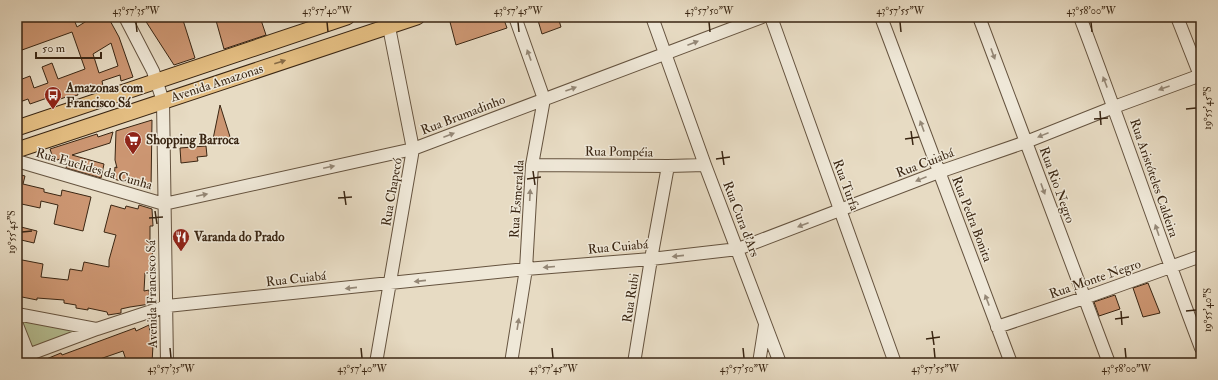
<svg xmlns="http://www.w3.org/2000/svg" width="1218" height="380" font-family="'IM FELL Double Pica',serif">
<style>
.green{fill:#b6c094;stroke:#787354}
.building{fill:#cc9672;stroke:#3a2613;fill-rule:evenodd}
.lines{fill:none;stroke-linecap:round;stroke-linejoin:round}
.minor-casing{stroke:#65533f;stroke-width:14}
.major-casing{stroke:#3a2613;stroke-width:17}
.minor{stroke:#efe8d8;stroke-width:12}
.major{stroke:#e4be82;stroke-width:15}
.oneway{fill:#948776}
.oneway2{fill:#866a45}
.ticks{fill:none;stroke:#3a2613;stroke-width:1.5}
.labels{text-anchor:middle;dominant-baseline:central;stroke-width:3;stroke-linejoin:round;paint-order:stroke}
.street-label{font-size:13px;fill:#3a2613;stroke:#efe8d8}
.poi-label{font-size:13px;font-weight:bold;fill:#3a2613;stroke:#efe8d8;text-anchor:start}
.neatline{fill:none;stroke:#3a2613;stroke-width:1.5}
.ticks-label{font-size:10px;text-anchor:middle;fill:#3a2613}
</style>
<rect width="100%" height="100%" fill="#e7dbc3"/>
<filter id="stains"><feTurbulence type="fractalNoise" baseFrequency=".005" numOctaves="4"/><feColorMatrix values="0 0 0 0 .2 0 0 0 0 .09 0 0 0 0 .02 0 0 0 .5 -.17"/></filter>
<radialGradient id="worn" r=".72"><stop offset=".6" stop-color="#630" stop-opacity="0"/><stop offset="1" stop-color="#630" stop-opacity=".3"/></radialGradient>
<path class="green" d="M17 314 96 329 28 354Z"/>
<path class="building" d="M17 17H73L77 27 93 17H108L119 37 133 77 121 81 120 75 102 81 103 86 92 90 91 87 77 92 78 95 67 98 66 97 55 101 53 96 30 104 28 99 17 103V81L30 76 34 88 48 83 42 67 52 63 58 79 85 69 72 32 22 50V49L17 51ZM111 43 118 66 99 73 93 54Z
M143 17H182L195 58 174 65Z
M215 17H260L266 35 224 49Z
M465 17H503L507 28 456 45 450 22Z
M537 17H558L561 27 542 34Z
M220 105 231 140 212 144Z
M152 120 151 190 114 179 115 167 117 168 115 160 116 131Z
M113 132 110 143 72 155 104 164 101 178 66 168 69 156 54 161 50 149 97 134 98 137Z
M206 146 207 156 197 157 198 161 181 163 180 148Z
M17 174 25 176 23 184 44 189V192L61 196 62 190 91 197 83 231 54 224 58 205 41 201 40 208 17 203Z
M111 205 125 209 126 206 138 209 139 205 152 209 153 226H150V245H153L152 257H150V273H145L144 291 149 290 150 304 130 307 121 309V313L108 315 107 312 88 308V310L76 308V305L64 303V300L37 298V300L17 296V259L43 264 41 277 68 280 70 269 82 271 84 262 109 267V260L116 235 104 232Z
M17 226 37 231 34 243 17 239Z
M1148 283 1160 313 1143 317 1133 288Z
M1115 295 1120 309 1099 316 1094 302Z
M149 325 152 346 153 345 152 363H127L123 351 97 360 98 363H39V362L61 353 62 355 135 328 136 331Z"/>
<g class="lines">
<defs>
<path id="minor" d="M125 17 153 71 163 101 167 363
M652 17 705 165 780 363
M771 17 895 363
M881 17 1011 363
M979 17 1109 363
M1080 17C1122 127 1159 238 1201 348
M1177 17 1201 78
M17 161 164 204 413 149 762 17
M532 165 668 166 705 165
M17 314 96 329
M17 325 32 363
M997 327 1084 298 1201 256
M17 359 97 329 167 306 526 269 651 259 738 249 939 172 1026 142 1114 107 1201 75
M376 363 413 149 387 17
M511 363 526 269 532 165 544 99 515 17
M634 363 651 259 668 166
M759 363 765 325"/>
<path id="major" d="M17 128 347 17
M17 150 417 17"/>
</defs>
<use href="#minor" class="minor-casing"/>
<use href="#major" class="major-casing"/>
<use href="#minor" class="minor"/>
<use href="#major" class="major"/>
</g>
<defs><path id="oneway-solid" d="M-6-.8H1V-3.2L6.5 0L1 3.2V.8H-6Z"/></defs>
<g class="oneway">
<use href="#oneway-solid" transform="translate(693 43) rotate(-21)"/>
<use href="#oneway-solid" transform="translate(993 54) rotate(70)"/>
<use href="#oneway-solid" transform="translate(529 55) rotate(-110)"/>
<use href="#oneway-solid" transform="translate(1105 82) rotate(-111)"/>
<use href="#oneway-solid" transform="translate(1164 88) rotate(160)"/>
<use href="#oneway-solid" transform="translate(571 89) rotate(-20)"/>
<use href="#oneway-solid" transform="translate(922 126) rotate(-110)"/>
<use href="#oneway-solid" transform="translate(449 135) rotate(-21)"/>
<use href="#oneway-solid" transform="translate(1043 135) rotate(158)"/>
<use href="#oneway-solid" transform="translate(329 167) rotate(-12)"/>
<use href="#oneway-solid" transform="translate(921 179) rotate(158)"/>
<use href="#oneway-solid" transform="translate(1043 189) rotate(70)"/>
<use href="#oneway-solid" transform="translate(202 195) rotate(-12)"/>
<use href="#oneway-solid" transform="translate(530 195) rotate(-87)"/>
<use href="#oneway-solid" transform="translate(803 225) rotate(159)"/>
<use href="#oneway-solid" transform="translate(1157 230) rotate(-109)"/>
<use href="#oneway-solid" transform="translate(678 256) rotate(174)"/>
<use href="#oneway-solid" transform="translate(549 267) rotate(175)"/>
<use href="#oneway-solid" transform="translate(420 281) rotate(174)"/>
<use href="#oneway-solid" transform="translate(351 288) rotate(174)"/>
<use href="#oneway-solid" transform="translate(987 300) rotate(-111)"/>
<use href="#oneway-solid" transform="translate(518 324) rotate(-81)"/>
</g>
<use class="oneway2" href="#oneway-solid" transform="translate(280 62) rotate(-18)"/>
<path class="ticks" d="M136 22 137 32M327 22 328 32M518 22 519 32M709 22 710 32M900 22 901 32M1091 22 1092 32M1186 109 1196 108M1100 111 1101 125M1094 119 1108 118M911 131 913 145M905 139 919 137M722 151 724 165M716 159 730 157M533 171 535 185M527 179 541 177M344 191 346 205M338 198 352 197M155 211 157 224M149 218 163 217M22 232 32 231M1121 311 1122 325M1186 311 1196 310M1115 319 1129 317M932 331 934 345M926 339 940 337M170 348 171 358M361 348 362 358M552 348 553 358M743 348 744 358M934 348 935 358M1125 348 1126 358"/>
<defs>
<symbol id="bus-pin" viewBox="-11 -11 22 30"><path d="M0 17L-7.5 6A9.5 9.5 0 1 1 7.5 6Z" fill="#8f2418" stroke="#efe8d8"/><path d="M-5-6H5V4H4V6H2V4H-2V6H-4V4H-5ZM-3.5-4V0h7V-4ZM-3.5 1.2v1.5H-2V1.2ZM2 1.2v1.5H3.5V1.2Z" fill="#fff"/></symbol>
<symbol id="supermarket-pin" viewBox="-11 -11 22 30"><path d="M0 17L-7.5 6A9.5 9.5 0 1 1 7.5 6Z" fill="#8f2418" stroke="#efe8d8"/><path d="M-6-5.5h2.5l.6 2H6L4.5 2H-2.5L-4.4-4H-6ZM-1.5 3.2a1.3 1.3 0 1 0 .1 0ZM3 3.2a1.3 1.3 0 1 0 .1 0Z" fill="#fff"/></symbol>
<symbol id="restaurant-pin" viewBox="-11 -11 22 30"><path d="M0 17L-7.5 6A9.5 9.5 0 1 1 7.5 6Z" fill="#8f2418" stroke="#efe8d8"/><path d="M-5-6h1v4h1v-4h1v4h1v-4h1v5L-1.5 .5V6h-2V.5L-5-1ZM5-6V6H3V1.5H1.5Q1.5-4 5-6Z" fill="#fff"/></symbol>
</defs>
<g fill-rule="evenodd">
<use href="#bus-pin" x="43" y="85" width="20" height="27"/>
<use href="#supermarket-pin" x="123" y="130" width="20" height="27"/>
<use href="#restaurant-pin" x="171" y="227" width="20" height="27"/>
</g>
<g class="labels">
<g class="street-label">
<text transform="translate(217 83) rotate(-18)">Avenida Amazonas</text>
<text transform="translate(463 115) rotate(-21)">Rua Brumadinho</text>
<text transform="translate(619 152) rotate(1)">Rua Pompéia</text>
<text transform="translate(925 163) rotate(-21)">Rua Cuiabá</text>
<text transform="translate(94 169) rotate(16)">Rua Euclides da Cunha</text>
<text transform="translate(1154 178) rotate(71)">Rua Aristóteles Caldeira</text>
<text transform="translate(846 185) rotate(70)">Rua Turfa</text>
<text transform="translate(1057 185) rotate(70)">Rua Rio Negro</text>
<text transform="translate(392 192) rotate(-80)">Rua Chapecó</text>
<text transform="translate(517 199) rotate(-86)">Rua Esmeralda</text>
<text transform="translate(741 219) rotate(69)">Rua Cura d'Ars</text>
<text transform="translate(972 219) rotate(69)">Rua Pedra Bonita</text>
<text transform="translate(618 247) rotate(-5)">Rua Cuiabá</text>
<text transform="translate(296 279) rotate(-6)">Rua Cuiabá</text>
<text transform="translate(1095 279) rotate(-19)">Rua Monte Negro</text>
<text transform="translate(152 294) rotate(-91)">Avenida Francisco Sá</text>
<text transform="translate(631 298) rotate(-81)">Rua Rubi</text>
</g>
<g class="poi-label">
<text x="66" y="88">Amazonas com<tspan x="66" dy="15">Francisco Sá</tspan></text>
<text x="146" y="140">Shopping Barroca</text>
<text x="194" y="237">Varanda do Prado</text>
</g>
</g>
<rect width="1218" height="380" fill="none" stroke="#e7dbc3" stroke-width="44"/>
<path d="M36 52v6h65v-6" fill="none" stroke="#3a2613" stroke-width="2"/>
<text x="42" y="52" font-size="12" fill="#3a2613" stroke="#efe8d8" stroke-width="3" paint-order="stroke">50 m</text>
<rect x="22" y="22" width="1174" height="336" class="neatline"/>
<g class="ticks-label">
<text x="136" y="14">43°57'35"W</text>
<text x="327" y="14">43°57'40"W</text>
<text x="518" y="14">43°57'45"W</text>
<text x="709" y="14">43°57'50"W</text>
<text x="900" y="14">43°57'55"W</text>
<text x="1091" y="14">43°58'00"W</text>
<text transform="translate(1207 108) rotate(-90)" y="4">19°55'45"S</text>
<text transform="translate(11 232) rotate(-90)" y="4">19°55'45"S</text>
<text transform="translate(1207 310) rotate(-90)" y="4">19°55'40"S</text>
<text x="171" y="372">43°57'35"W</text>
<text x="362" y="372">43°57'40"W</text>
<text x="553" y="372">43°57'45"W</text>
<text x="744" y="372">43°57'50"W</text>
<text x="935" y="372">43°57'55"W</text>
<text x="1126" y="372">43°58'00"W</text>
</g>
<rect width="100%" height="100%" filter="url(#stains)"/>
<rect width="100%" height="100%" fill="url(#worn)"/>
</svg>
